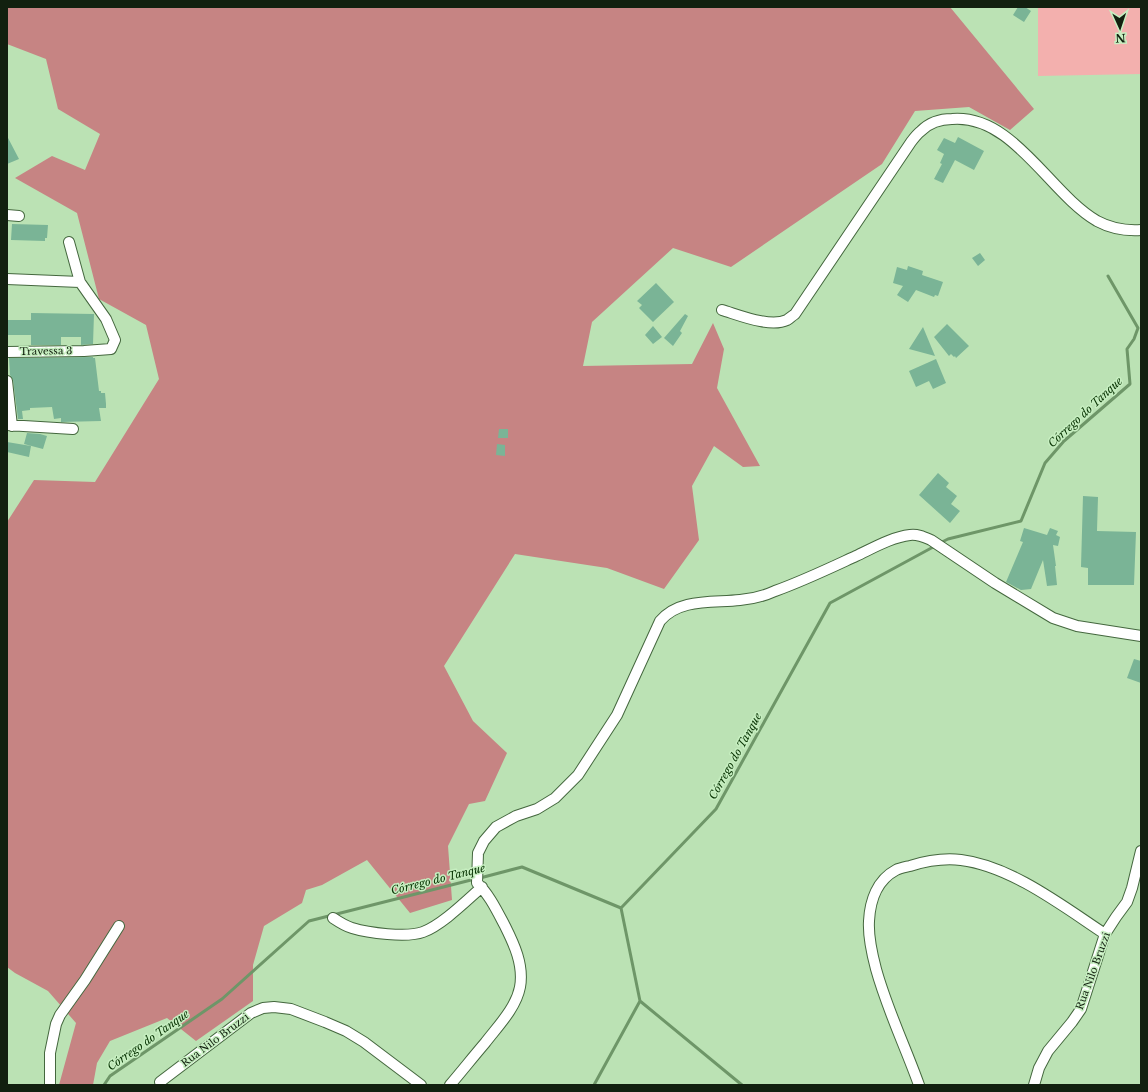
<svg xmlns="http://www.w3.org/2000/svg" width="1148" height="1092" font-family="'Libre Baskerville',serif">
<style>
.green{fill:#f3b0ae}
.forest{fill:#c68483}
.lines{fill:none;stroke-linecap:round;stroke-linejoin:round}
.stream{stroke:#6e9668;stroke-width:3}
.building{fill:#7ab496}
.minor-casing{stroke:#44673e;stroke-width:12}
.minor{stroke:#fff;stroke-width:10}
.labels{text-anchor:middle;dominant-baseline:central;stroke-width:3;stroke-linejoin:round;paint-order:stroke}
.street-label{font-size:10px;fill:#12200f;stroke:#c7efc1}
.water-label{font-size:11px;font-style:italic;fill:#093404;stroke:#c7efc1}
</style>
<rect width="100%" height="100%" fill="#bbe2b4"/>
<path class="green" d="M1038 7H1141V74L1038 76Z"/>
<path class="forest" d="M7 7H950L1034 109 1010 130 969 107 915 111 882 164 731 267 673 248 592 322 583 366 692 364 713 323 724 349 717 388 760 466 743 467 714 446 692 486 699 540 664 589 607 568 515 554 444 666 473 721 507 753 485 801 469 804 448 846 452 900 410 913 367 860 322 885 306 890 302 903 264 926 253 965V1001L196 1041 167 1018 110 1041 97 1063 93 1085H59L76 1023 48 991 15 973 7 967V522L34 480 95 482 159 379 146 325 99 299 77 213 15 178 52 156 85 170 100 134 58 109 46 59 7 44Z"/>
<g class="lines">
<path class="stream" d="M940 543 948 539 1021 521 1045 463 1064 441 1130 384 1127 349 1134 339 1138 328 1108 276
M480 878 522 867 621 908 716 809 830 603 935 546
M640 1001 742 1085
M104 1085 110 1076 222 999 309 921 475 879
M594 1085 640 1001 621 908"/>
</g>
<path class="building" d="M1018 7H1025L1031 11 1024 22 1013 15Z
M7 136 19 159 7 164Z
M958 137 984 151 974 170 955 160 943 183 934 179 942 164 940 163 944 154 937 150 944 138 955 143Z
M12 224 48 225 47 238H45V241L11 240Z
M980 253 985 260 978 266 972 258Z
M908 266 923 271 922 275 943 282 938 296 935 295 934 297 916 290 908 302 897 295 903 286 893 283 897 267 907 270Z
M656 283 674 302 653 322 639 308 642 305 637 301Z
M31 313 94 314 93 344 81 345V337H61V345H31V335H7V320H31Z
M685 314 688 316 680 331 682 333 673 346 664 338Z
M947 324 969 346 956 358 955 356 954 357 951 354 949 356 934 337Z
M653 326 662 337 653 344 645 335Z
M923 327 935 356 909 349Z
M93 357V358H95L99 391H101V393H105L106 404V408H99L101 421 61 422V418L54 419 52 407 30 408V410L22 411 23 419H18L13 380 10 375 9 358Z
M936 359 946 383 933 389 929 381 916 387 909 371Z
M499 429H508V438H498Z
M27 433 40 434 47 436 43 449 24 444Z
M7 442 31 446 29 457 7 452Z
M497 444 505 445V456L496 455Z
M938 473 949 483 946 487 957 496 951 504 960 511 950 523 919 495Z
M1083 496 1098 497 1097 531 1136 532 1134 585H1088V568L1081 567Z
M1024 528 1047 535 1050 528 1058 531 1056 535 1060 537 1058 546 1053 545 1056 566H1055L1057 585 1047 586 1043 560 1031 589 1021 590 1006 582 1023 542 1020 541Z
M1134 659 1141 661V683L1127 678Z"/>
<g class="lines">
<defs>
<path id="minor" d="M7 215 19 216
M7 279 80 282 69 242
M722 310C739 315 770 328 787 320 790 318 792 316 795 314L911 142C914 138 917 134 921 131 929 123 941 119 952 119 1013 114 1049 193 1097 221 1110 228 1126 231 1141 230
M7 352 84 351 111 349 115 340 106 319 80 282
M7 381 12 426
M7 425 73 429
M333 918C339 922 345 926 352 928 368 933 407 938 423 932 442 925 466 901 482 887
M160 1082 251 1013 263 1008 274 1007 291 1009 325 1022 346 1031 364 1042 421 1085
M50 1085V1053L56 1024 60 1015 85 980 119 926
M450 1085C462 1071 473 1057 485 1043 498 1026 516 1008 520 987 524 965 514 944 505 926 497 911 489 894 477 883L478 853 484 841 496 827 516 816 537 809 555 798 578 775 617 715 660 621C679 598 713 603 740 600 752 599 764 596 775 591 803 581 830 568 856 556 873 548 892 537 910 535 918 534 924 537 931 540L995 583 1053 618 1077 626 1141 636
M919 1085C905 1046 887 1009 876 969 872 954 868 937 869 921 870 901 877 880 896 870 900 868 906 867 910 866 926 861 944 858 961 860 1011 866 1064 907 1105 934
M1034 1085 1039 1068 1048 1051 1072 1022 1081 1009 1105 934 1116 917 1127 902 1132 888 1141 851"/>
</defs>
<use href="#minor" class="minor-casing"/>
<use href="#minor" class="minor"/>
</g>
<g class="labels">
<g class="street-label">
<text transform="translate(46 351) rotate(-1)">Travessa 3</text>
<text transform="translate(1093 971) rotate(-70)">Rua Nilo Bruzzi</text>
<text transform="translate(215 1040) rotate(-37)">Rua Nilo Bruzzi</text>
</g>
<g class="water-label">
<text transform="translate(1085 412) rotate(-43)">Córrego do Tanque</text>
<text transform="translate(735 756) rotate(-61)">Córrego do Tanque</text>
<text transform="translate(438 879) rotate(-14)">Córrego do Tanque</text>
<text transform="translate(148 1040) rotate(-35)">Córrego do Tanque</text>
</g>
</g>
<rect width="1148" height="1092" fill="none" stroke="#12200f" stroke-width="16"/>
<g transform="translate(1120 28) rotate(177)" stroke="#c7efc1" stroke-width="3" paint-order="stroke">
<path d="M0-3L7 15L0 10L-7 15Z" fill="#12200f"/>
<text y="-6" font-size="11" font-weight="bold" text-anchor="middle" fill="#12200f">N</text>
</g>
</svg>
